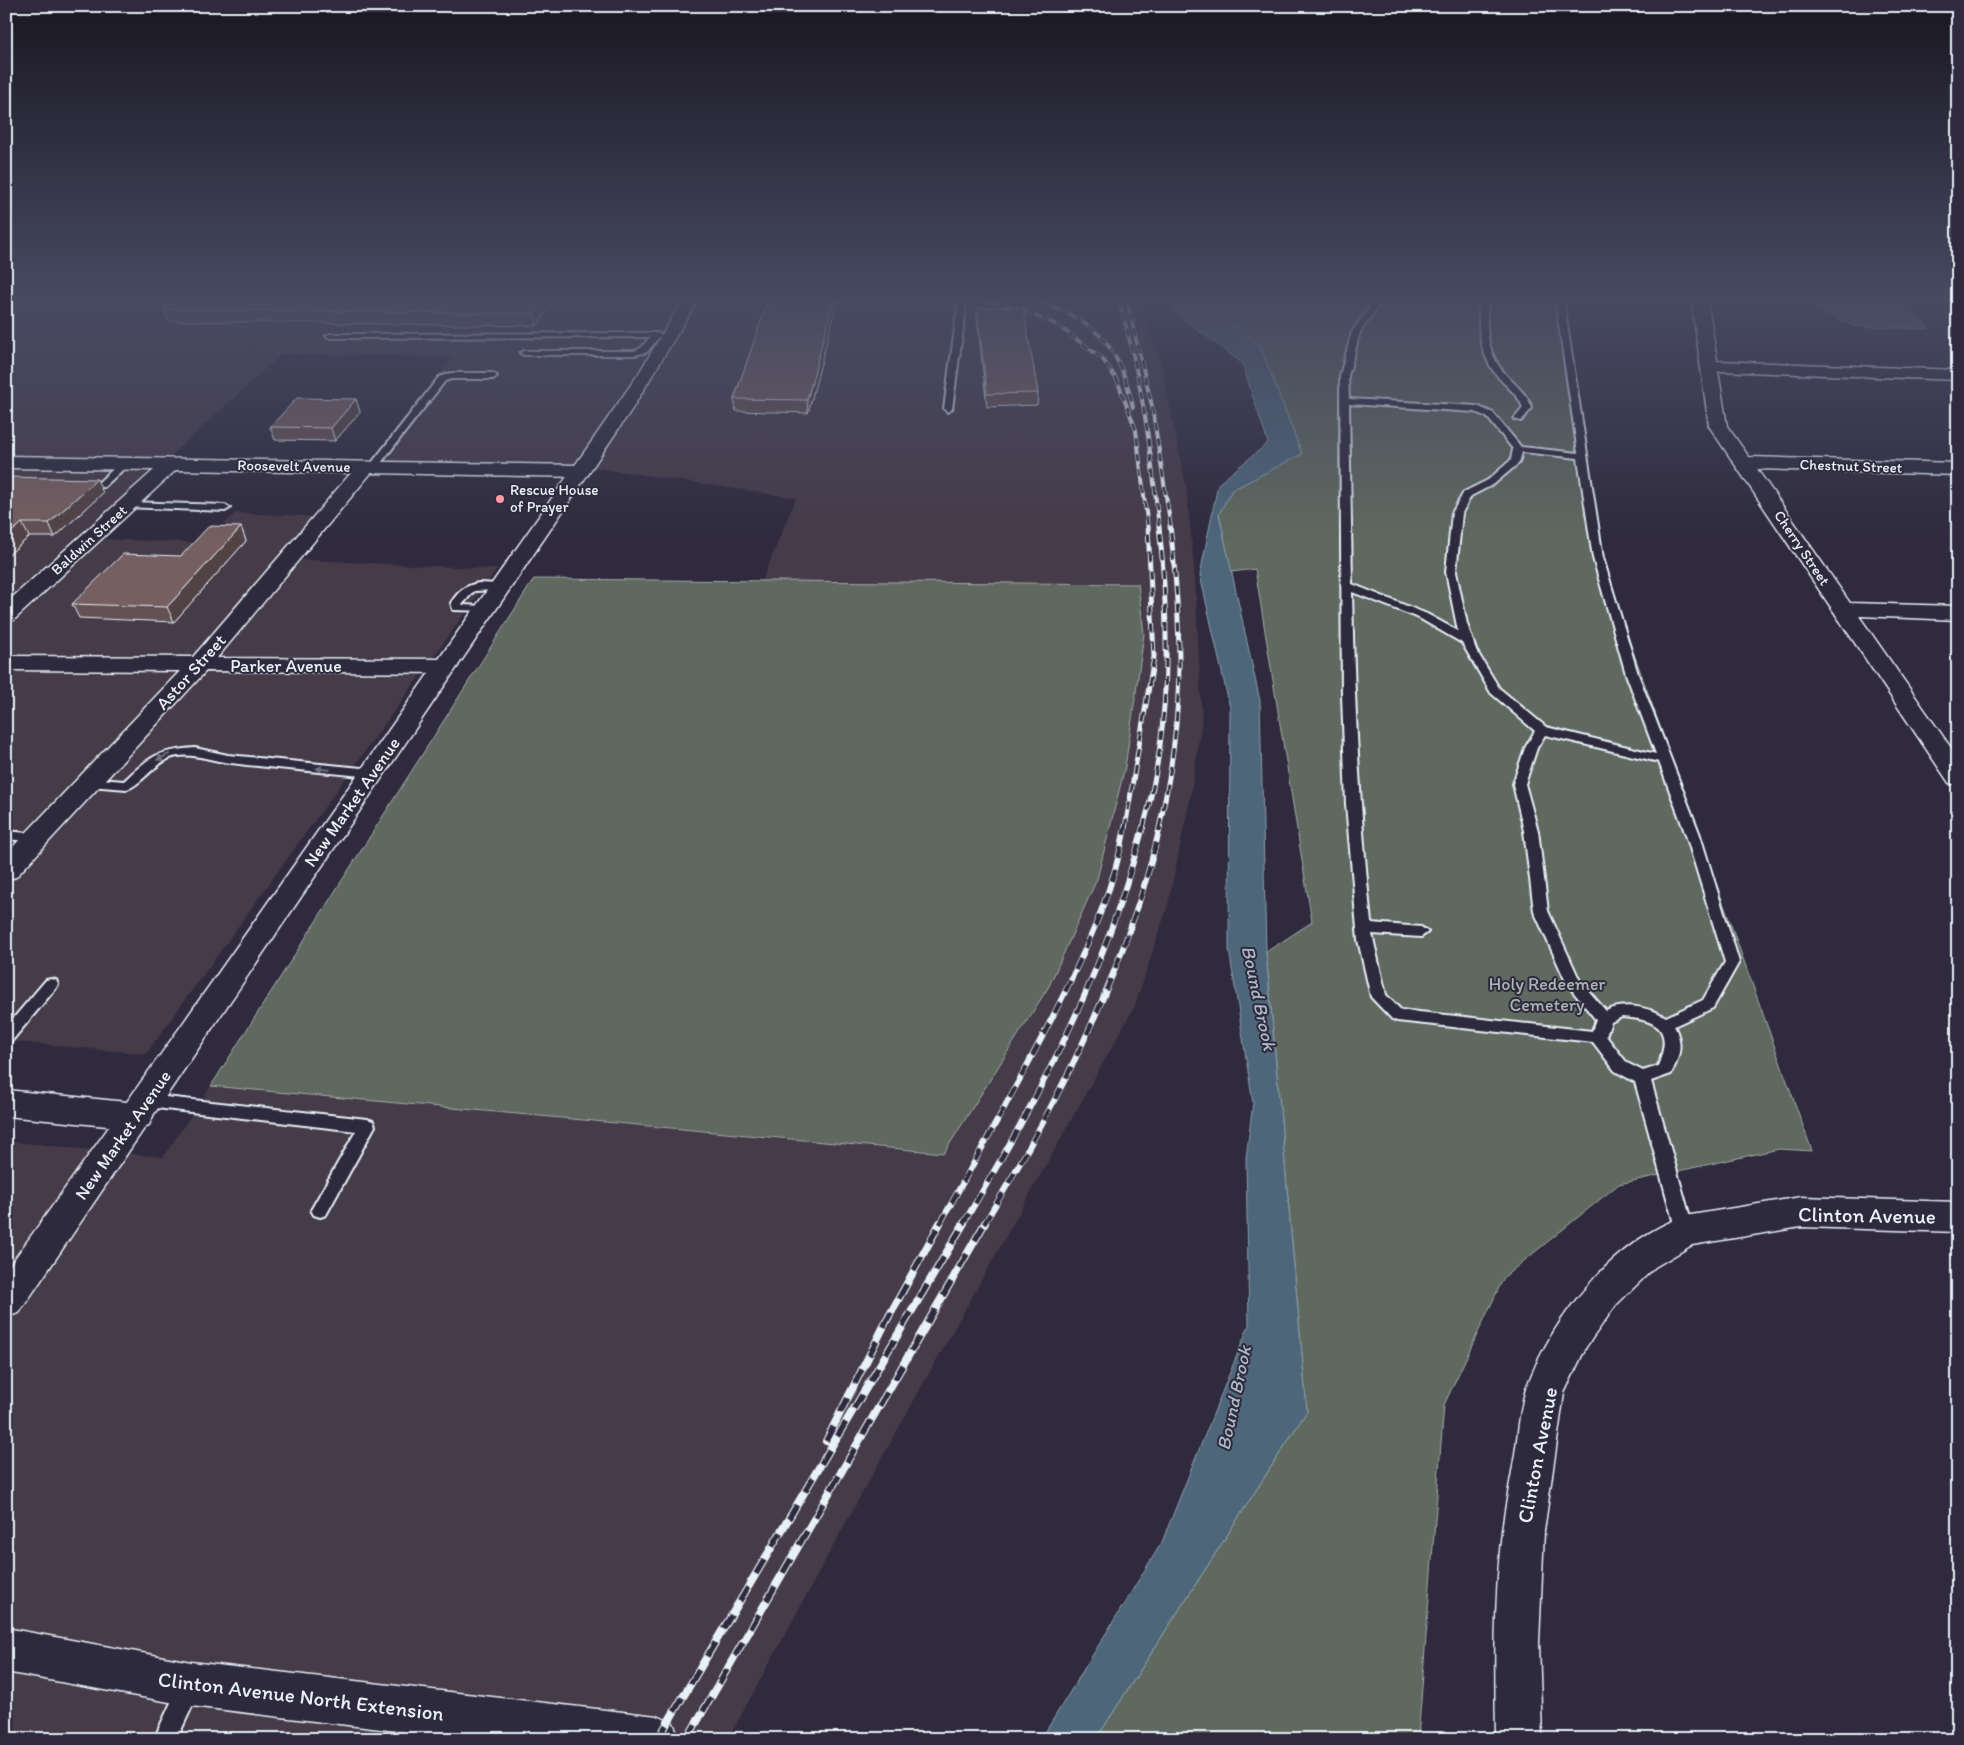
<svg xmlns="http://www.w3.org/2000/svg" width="1964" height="1745" font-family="Itim,sans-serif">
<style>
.built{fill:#443a48}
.green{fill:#5e695e;stroke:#a3adab}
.water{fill:#4e667a;stroke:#8c9eac}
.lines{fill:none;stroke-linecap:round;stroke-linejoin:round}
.service-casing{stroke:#e8f1f8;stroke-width:4}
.minor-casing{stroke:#e8f1f8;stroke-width:3}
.tertiary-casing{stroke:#e8f1f8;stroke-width:3}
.secondary-casing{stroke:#e8f1f8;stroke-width:3}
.service{fill:#2f2a3d;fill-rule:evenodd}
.minor{fill:#2f2a3d;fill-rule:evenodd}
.tertiary{fill:#2f2a3d;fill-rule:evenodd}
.secondary{fill:#2f2a3d;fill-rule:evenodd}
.rail-far3-casing{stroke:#e8f1f8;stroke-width:4}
.rail-far2-casing{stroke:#e8f1f8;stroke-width:5}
.rail-far1-casing{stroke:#e8f1f8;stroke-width:6}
.rail-casing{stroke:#e8f1f8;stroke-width:8}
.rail-far3{stroke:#2f2a3d;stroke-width:2.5;stroke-dasharray:8;stroke-linecap:butt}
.rail-far2{stroke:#2f2a3d;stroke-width:3;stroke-dasharray:9;stroke-linecap:butt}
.rail-far1{stroke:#2f2a3d;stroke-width:4.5;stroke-dasharray:12;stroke-linecap:butt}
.rail{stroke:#2f2a3d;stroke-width:5.5;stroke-dasharray:16;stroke-linecap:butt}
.wall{fill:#645153;stroke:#e8f1f8}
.shaded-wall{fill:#514244;stroke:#e8f1f8}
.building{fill:#745e61;stroke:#e8f1f8}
.oneway{fill:#70707e}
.poi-dot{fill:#ff9aa2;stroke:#2f2a3d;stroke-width:2}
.labels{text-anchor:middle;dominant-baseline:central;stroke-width:4;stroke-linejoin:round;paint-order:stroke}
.far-street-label{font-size:15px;fill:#e8f1f8;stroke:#2f2a3d}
.far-poi-label{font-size:15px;fill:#e8f1f8;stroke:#2f2a3d;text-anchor:start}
.street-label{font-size:18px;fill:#e8f1f8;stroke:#2f2a3d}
.park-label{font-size:18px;fill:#aab4b3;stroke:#2f2a3d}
.water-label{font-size:19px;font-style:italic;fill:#aab9c6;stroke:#2f2a3d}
.near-street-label{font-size:21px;fill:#e8f1f8;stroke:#2f2a3d}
</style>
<rect width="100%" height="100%" fill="#2f2a3d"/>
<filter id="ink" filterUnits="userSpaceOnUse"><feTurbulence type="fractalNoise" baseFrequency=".02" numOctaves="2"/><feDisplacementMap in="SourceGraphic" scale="10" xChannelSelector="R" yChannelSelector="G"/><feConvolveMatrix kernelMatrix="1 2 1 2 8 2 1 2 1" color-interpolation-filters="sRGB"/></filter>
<g filter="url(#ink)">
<path class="built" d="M6 298H1139L1162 367 1186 486 1195 576 1202 720 1191 794 1168 905 1135 1006 860 1497 728 1739H6V1141L163 1157 211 1086 943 1153 1097 879 1125 767 1136 692 1144 634 1138 584 761 582 796 498 577 465 373 462 452 357 282 354 81 538 206 543 235 513 325 517 289 559 497 569 146 1054 6 1041Z"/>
<path class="green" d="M1196 298H1559L1600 559 1812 1151 1779 1149 1619 1184 1504 1277 1444 1405 1418 1739H1096L1307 1411 1266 952 1312 922 1255 569 1231 572 1219 514 1232 490 1302 454 1260 346Z
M1806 298H1958V302L1922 299 1910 308 1929 329 1853 326 1804 303Z
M534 579 1138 584 1144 634 1136 692 1125 767 1097 879 1049 986 944 1153 211 1086Z"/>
<path class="water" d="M1160 298H1196L1260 346 1302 454 1232 490 1219 514 1260 701 1266 952 1307 1411 1096 1739H1041L1162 1542 1249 1325 1246 1158 1253 1103 1229 949 1230 708 1200 575 1218 484 1268 443 1242 363 1183 319Z"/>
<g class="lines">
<defs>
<path id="service" d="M959 298H967L952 409 948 412 944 409Z
M1376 298H1384L1360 332 1348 376 1349 399 1477 406 1493 413 1521 447 1578 453 1555 298H1563L1603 558 1638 674 1700 835 1739 962 1713 1008 1674 1026C1684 1043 1679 1058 1671 1074L1651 1081 1694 1231 1691 1236 1685 1238 1679 1236 1676 1231 1635 1082 1615 1071 1593 1042 1397 1021 1392 1019 1371 997 1358 940 1346 804 1342 695 1340 376 1352 332ZM1349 404 1475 412 1487 417 1513 449 1511 460 1488 480 1464 492 1452 513 1446 572 1458 631 1427 614 1352 584ZM1522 452 1578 458 1593 558 1626 674 1656 754 1546 727 1499 688 1476 650 1467 624 1456 572 1462 513 1471 496 1494 484 1519 463ZM1352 592 1419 618 1462 643 1491 693 1535 731 1525 748 1513 784 1524 831 1534 911 1567 984 1596 1020 1592 1031 1401 1010 1386 995 1372 934 1421 937 1428 932 1421 927 1371 923C1360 813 1354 703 1352 592ZM1545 735 1659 762 1686 835 1725 962 1703 1000 1666 1017C1648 1007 1625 1002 1606 1011L1580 981 1548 911 1538 831 1525 784 1537 748ZM1622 1017C1658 1020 1673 1028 1658 1066L1643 1071 1627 1063 1606 1036 1611 1022Z
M1480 298H1488C1485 326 1486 354 1506 375 1516 386 1527 394 1532 408L1521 421 1514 419 1523 408C1519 395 1508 388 1499 378 1479 355 1477 328 1480 298Z
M656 333 665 336 658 338 647 352 635 355H524L520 353 524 351H634L641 348 650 337 330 338 326 336 330 334Z
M451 373H493L497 376 493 379H452L445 381 377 468H371V464L439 377Z
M121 462 129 464 104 487 82 488 77 485 82 482H99Z
M127 502 225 505 230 508 225 511 124 507V503Z
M479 583 499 584 504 587 499 590 474 591 462 605 485 606 490 609 489 611 453 610 451 603C458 592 465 585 479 583Z
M195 748 228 755 372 769 378 773 372 777C325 772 278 769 231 763 211 761 190 751 170 758 154 764 141 785 127 789L89 786 83 782 89 778 124 781C151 755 158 751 195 748Z
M6 831 38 834 45 838 38 842 6 839Z
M51 979 56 980 58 984 56 988 11 1042 6 1044V1027L46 980Z
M147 1095 367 1119 373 1121 375 1126 326 1215 320 1217 314 1215 311 1210 356 1131 147 1107 141 1106 139 1101 141 1096Z
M190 1676 198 1679 201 1687 177 1739H154L182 1679Z"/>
<path id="minor" d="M1691 298H1707L1717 361 1958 370V380L1718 371 1727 426 1749 457 1958 463V475L1757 469 1850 603 1958 606V620L1859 616 1958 758V785L1949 783 1709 426Z
M6 456 581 465 588 467 590 471 588 475 581 477 371 473 217 658 446 659 454 661 458 666 454 671 446 673 206 671 16 877 6 880V854L180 671 6 670V656L193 657 351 473 176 470 14 620 6 622V603L154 470 6 468Z"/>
<path id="tertiary" d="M6 1090 137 1103 149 1107 153 1116 149 1125 137 1129 6 1116Z
M1801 1197 1958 1202V1232L1801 1227 1692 1245 1655 1267 1616 1305 1586 1347 1564 1393 1544 1531 1539 1642 1542 1739H1496C1495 1670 1494 1600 1502 1531 1505 1507 1510 1484 1514 1460 1518 1438 1519 1411 1526 1389 1552 1318 1612 1242 1685 1216Z
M6 1628 191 1662 657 1716 673 1723 680 1739H463L191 1706 6 1672Z"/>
<path id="secondary" d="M684 298H699L632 409 19 1313 6 1317V1271L181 1026 592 441 639 373Z"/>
</defs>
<use href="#service" class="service-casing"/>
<use href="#minor" class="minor-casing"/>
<use href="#tertiary" class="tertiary-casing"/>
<use href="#secondary" class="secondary-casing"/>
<use href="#service" class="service"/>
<use href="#minor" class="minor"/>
<use href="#tertiary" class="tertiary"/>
<use href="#secondary" class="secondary"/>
<defs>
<path id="rail-far3" d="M981 298 1024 311 1057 325 1102 358 1117 380 1136 430 1148 528
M1031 298C1094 321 1118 340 1133 407
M1118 298C1141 372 1151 450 1159 528
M1126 298 1152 406 1171 528"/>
<path id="rail-far2" d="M1125 828 1154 657 1148 526
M1143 828C1171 730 1170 627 1159 526
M1159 828C1184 721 1183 635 1170 526"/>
<path id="rail-far1" d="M940 1224C982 1147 1027 1070 1066 990 1091 938 1115 885 1125 827
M963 1224C1012 1142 1060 1057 1096 968 1115 922 1130 875 1143 827
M984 1224C1059 1101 1127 968 1160 827"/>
<path id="rail" d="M826 1441 887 1320 940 1223
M658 1739 964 1223
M687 1739 985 1223"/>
</defs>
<use href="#rail-far3" class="rail-far3-casing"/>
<use href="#rail-far2" class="rail-far2-casing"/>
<use href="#rail-far1" class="rail-far1-casing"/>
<use href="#rail" class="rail-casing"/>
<use href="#rail-far3" class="rail-far3"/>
<use href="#rail-far2" class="rail-far2"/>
<use href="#rail-far1" class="rail-far1"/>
<use href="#rail" class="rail"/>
</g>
<path class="wall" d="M177 298H580L578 301H554L537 326 169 321 164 309Z
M769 298H854L852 303 837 302 808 413 736 411 734 399Z
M977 308 1038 393 1037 405 987 407 977 320Z
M356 399 360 412 335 441 275 440 270 427Z
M6 477 103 493 55 537H29L6 557Z
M241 527 246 541 174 622 79 618 72 604 181 556Z"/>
<path class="shaded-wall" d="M545 298H553L554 301 537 326 534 314Z
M834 298H837V302L808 413 807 400Z
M356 399 360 412 335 441 331 428Z
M97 479 103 493 55 537 49 523Z
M22 523 29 537 6 557V537Z
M241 527 246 541 174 622 167 607Z"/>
<path class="building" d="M177 298H545L534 314 164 309Z
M769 298H834L807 400 734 399Z
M1023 307 1038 393 987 394 977 308Z
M297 398 356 399 331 428 270 427Z
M6 477 97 479 49 523H22L6 537Z
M209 526 241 527 167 607 72 604 123 554 181 556Z"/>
<defs><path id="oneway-solid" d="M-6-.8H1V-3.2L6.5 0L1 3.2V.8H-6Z" transform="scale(1.25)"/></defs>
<g class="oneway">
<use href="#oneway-solid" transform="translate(163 757) rotate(154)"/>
<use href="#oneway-solid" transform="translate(323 769) rotate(-175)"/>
</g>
</g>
<linearGradient id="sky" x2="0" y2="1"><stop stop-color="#1a1722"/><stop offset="0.55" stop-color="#474a62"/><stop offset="1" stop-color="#474a62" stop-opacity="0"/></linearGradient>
<rect width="1964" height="543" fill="url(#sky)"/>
<circle class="poi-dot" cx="500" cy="499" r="5"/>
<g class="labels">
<g class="far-street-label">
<text transform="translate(294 466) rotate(1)">Roosevelt Avenue</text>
<text transform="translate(1851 466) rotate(2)">Chestnut Street</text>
<text transform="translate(89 540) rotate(-42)">Baldwin Street</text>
<text transform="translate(1802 548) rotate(56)">Cherry Street</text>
</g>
<g class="far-poi-label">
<text x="510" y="490">Rescue House<tspan x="510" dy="17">of Prayer</tspan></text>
</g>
<g class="street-label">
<text x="286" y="666">Parker Avenue</text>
<text transform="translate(191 672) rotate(-48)">Astor Street</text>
<text transform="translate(352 802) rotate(-55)">New Market Avenue</text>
<text transform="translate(123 1135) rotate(-55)">New Market Avenue</text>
</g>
<g class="park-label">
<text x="1547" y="984">Holy Redeemer<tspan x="1547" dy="21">Cemetery</tspan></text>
</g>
<g class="water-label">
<text transform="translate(1259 998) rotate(78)">Bound Brook</text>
<text transform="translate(1234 1398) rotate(-78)">Bound Brook</text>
</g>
<g class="near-street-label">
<text transform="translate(1867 1215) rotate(1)">Clinton Avenue</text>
<text transform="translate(1537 1455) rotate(-79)">Clinton Avenue</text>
<text transform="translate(301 1696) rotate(7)">Clinton Avenue North Extension</text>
</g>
</g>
<rect width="1964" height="1745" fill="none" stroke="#2f2a3d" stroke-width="25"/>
<rect x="12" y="12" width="1939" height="1720" fill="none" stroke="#e8f1f8" stroke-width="2" filter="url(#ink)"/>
</svg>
